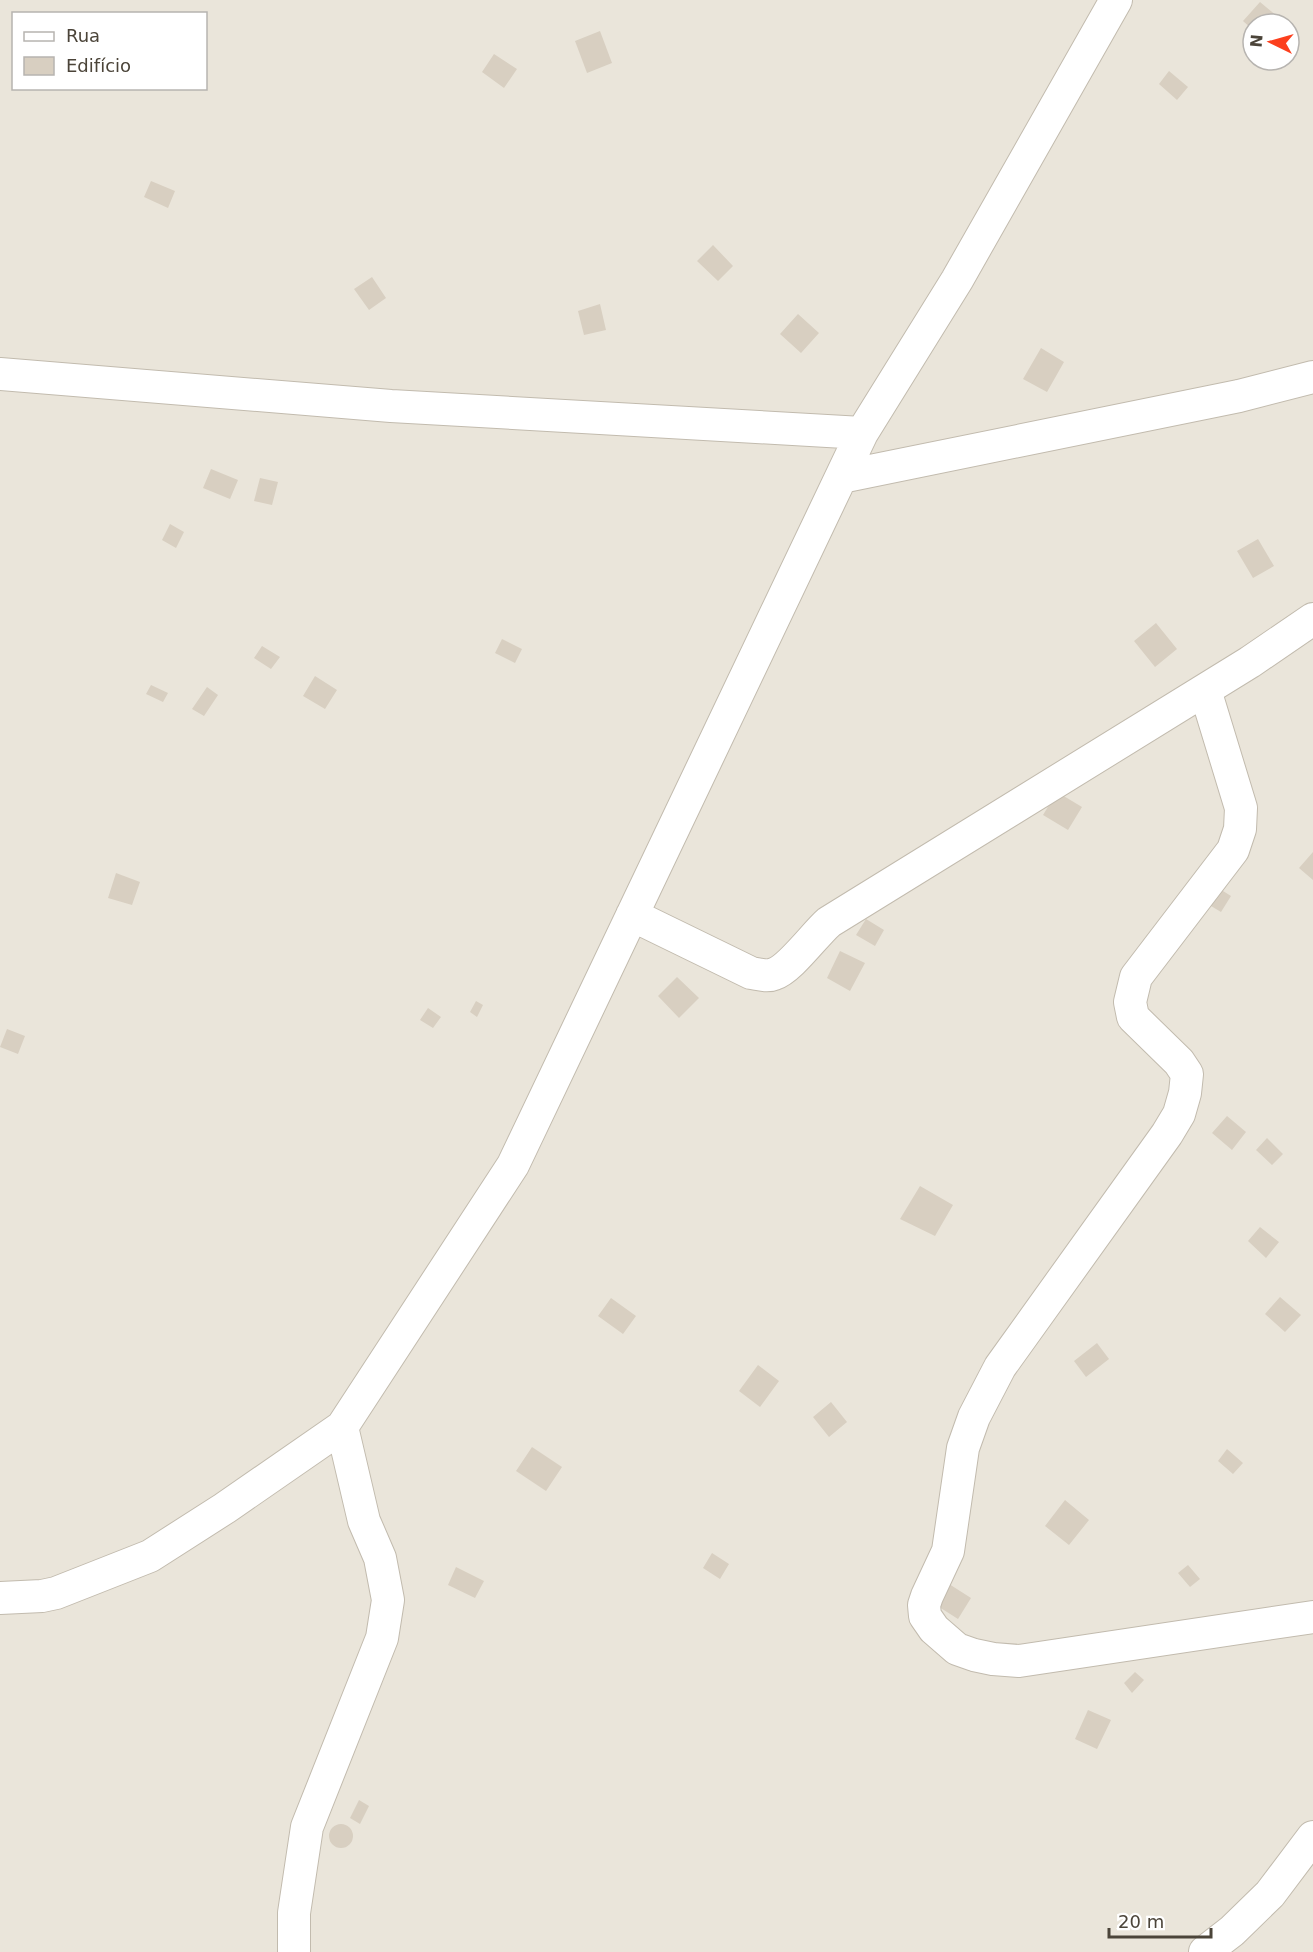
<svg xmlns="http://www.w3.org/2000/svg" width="1313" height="1952" font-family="'DejaVu Sans',sans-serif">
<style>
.residential{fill:#eae5da;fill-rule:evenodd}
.building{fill:#d8cfc1}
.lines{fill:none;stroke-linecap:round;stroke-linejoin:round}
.minor-casing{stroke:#c2bbae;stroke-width:34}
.minor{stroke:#fff;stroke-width:32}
</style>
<rect width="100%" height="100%" fill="#f6f3ec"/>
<path class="residential" d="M0 0H1313V1952H0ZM14 14H206V88H14ZM1253 24H1289V60H1253Z"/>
<path class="building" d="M1260 2 1278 17 1272 24H1253V30L1243 21Z
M600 31 612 63 587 73 575 41Z
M494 54 517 69 504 88 482 72Z
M1169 71 1188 87 1177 100 1159 84Z
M151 181 175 191 168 208 144 197Z
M713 245 733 266 718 281 697 261Z
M372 277 386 298 369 310 354 289Z
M600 304 606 330 584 335 578 311Z
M798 314 819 333 801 353 780 334Z
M1041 348 1064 362 1047 392 1023 379Z
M211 469 238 480 230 499 203 488Z
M260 478 278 482 272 505 254 501Z
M170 524 184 532 176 548 162 540Z
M1258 539 1274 566 1253 578 1237 551Z
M1156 623 1177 649 1155 667 1134 641Z
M502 639 522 649 515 663 495 653Z
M262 646 280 657 271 669 254 658Z
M315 676 337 690 325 709 303 696Z
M151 685 168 693 163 702 146 694Z
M207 687 218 695 204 716 192 709Z
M1057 792 1082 807 1068 830 1043 815Z
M1313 852V880L1299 868Z
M116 873 140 882 132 905 108 898Z
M1215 886 1231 896 1221 912 1206 903Z
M866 919 884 930 875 946 856 935Z
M840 951 865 963 850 991 827 978Z
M677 977 699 998 679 1018 658 996Z
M476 1001 483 1005 477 1017 470 1012Z
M428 1008 441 1017 433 1028 420 1020Z
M7 1029 25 1036 18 1054 0 1047Z
M1227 1116 1246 1132 1232 1150 1212 1133Z
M1267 1138 1283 1154 1272 1165 1256 1150Z
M920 1186 953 1205 935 1236 900 1219Z
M1260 1227 1279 1242 1266 1258 1248 1241Z
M1280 1297 1301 1315 1285 1332 1265 1314Z
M611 1298 636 1316 623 1334 598 1316Z
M1097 1343 1109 1359 1086 1377 1074 1361Z
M758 1365 779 1381 760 1407 739 1391Z
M831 1402 847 1422 829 1437 813 1417Z
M532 1447 562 1467 546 1491 516 1471Z
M1227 1449 1243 1463 1233 1474 1218 1461Z
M1065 1500 1089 1520 1069 1545 1045 1526Z
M712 1553 729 1564 720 1579 703 1568Z
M1188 1565 1200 1579 1190 1587 1178 1573Z
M456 1567 484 1581 475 1598 448 1585Z
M949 1584 971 1598 958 1619 936 1605Z
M1135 1672 1144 1680 1132 1693 1124 1683Z
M1088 1710 1111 1720 1097 1749 1075 1739Z
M359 1800 369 1806 360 1824 350 1818Z
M329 1836a12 12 0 1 1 24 0a12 12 0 1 1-24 0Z"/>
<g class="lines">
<defs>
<path id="minor" d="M0 374 391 406 862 433
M841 477 1239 396 1313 377
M1205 690 1241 808 1240 829 1233 850 1136 977 1130 1002 1133 1017 1179 1062 1187 1074 1185 1093 1179 1114 1167 1134 1000 1367 974 1417 963 1448 948 1551 927 1596 924 1605 925 1616 934 1629 957 1649 974 1655 993 1659 1019 1661 1313 1617
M632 915 751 973C758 974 767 977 774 974 790 969 815 934 829 922L1250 662 1313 619
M0 1598 42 1596 56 1593 150 1556 225 1508 342 1427 513 1165 862 433 957 280 1116 0
M294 1952V1913L307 1827 382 1638 388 1600 380 1558 364 1521 342 1427
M1205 1952 1232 1931 1270 1894 1313 1837"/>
</defs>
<use href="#minor" class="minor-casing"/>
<use href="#minor" class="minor"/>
</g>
<rect x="12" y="12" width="195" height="78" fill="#ffffff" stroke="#b7b4b0" stroke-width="1.5"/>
<rect x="24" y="32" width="30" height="9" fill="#ffffff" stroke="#b7b4b0" stroke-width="1.5"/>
<text x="66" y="42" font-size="18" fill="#4b4439">Rua</text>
<rect x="24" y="57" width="30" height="18" fill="#d8cfc1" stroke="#b7b4b0" stroke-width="1.5"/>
<text x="66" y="72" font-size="18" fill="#4b4439">Edifício</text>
<g transform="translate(1271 42) rotate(275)"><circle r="28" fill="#ffffff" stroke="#b7b4b0" stroke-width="1.5"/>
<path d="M0-4.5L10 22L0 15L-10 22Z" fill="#fc3f1d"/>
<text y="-9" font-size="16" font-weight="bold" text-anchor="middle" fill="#4b4439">N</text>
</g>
<path d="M1109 1928v9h102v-9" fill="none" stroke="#4b4439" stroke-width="3"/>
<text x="1118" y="1928" font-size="18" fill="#4b4439" stroke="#ffffff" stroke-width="4.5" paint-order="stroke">20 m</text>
</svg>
